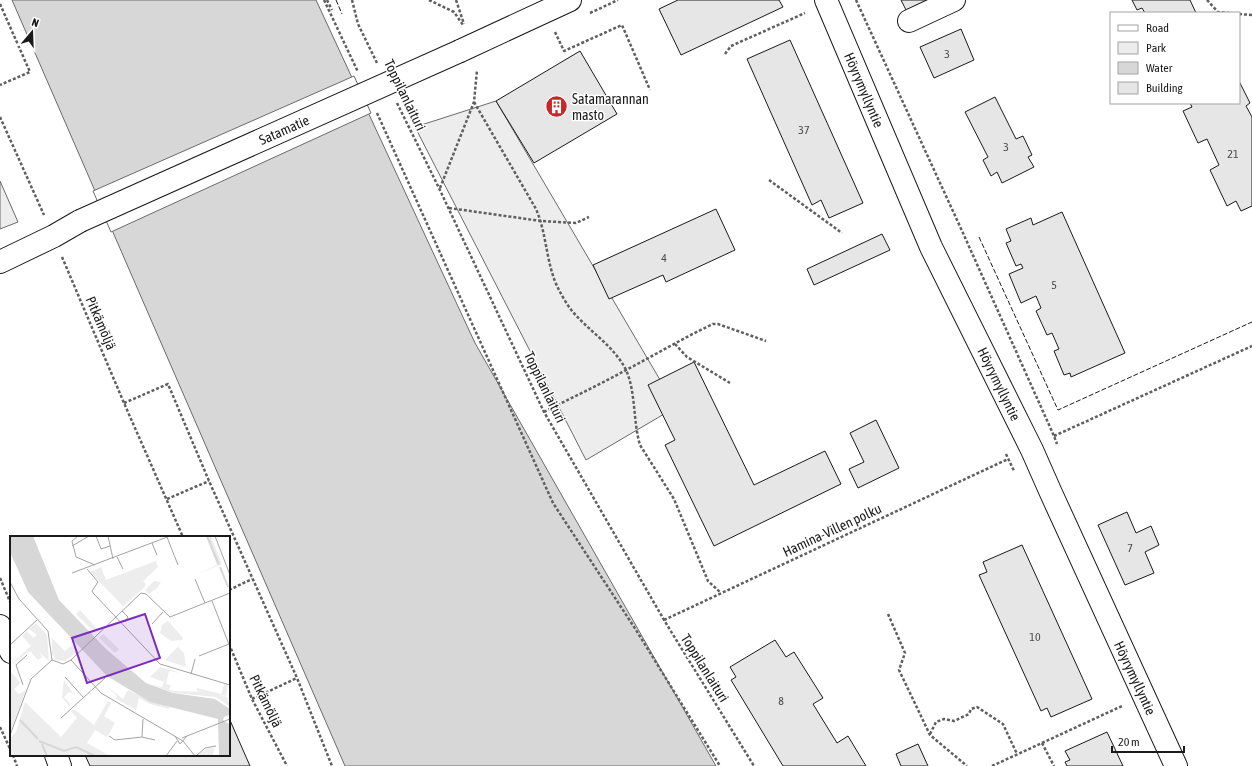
<svg xmlns="http://www.w3.org/2000/svg" width="1252" height="766" font-family="'Asap Condensed',sans-serif">
<style>
.green{fill:#ededed;stroke:#6a6a6a}
.water{fill:#d7d7d7;stroke:#6a6a6a}
.pier{fill:#fff;stroke:#6a6a6a}
.building{fill:#e6e6e6;stroke:#1a1a1a}
.lines{fill:none;stroke-linecap:round;stroke-linejoin:round}
.minor-casing{stroke:#1a1a1a;stroke-width:24}
.path{stroke:#5f5f5f;stroke-width:2.5;stroke-dasharray:3 2;stroke-linecap:butt}
.minor{stroke:#fff;stroke-width:22}
.minor-bridge-casing{stroke:#1a1a1a;stroke-width:24;stroke-linecap:butt}
.minor-bridge{stroke:#fff;stroke-width:22}
.fence{stroke:#1a1a1a;stroke-width:1;stroke-dasharray:5 2;stroke-linecap:butt}
.labels{text-anchor:middle;dominant-baseline:central;stroke-width:3;stroke-linejoin:round;paint-order:stroke}
.number-label{font-size:12px;fill:#4d4d4d}
.street-label{font-size:14px;fill:#1a1a1a;stroke:#fff}
.poi-label{font-size:14px;fill:#1a1a1a;stroke:#fff;text-anchor:start}
.inset-river{fill:none;stroke:#d7d7d7;stroke-width:2}
.inset-road{fill:none;stroke:#a3a3a3;stroke-width:1}
.view{fill:#7b2cbf;fill-opacity:0.15;stroke:#7b2cbf;stroke-width:2}
.inset-edge{fill:none;stroke:#1a1a1a;stroke-width:2}
</style>
<rect width="100%" height="100%" fill="#fff"/>
<path class="green" d="M496 101 676 407 586 460 415 127Z
M0 181 18 222 0 229Z"/>
<path class="water" d="M12 0H316L475 343 716 766H345Z"/>
<path class="pier" d="M354 76 371 113 111 232 93 191Z"/>
<path class="building" d="M678 0H779L783 7 681 55 659 9Z
M901 0H928L906 10Z
M1132 0H1190L1196 13H1145L1142 8 1137 10Z
M961 29 974 60 934 78 920 47Z
M790 40 863 203 829 218 821 200 812 205 747 59Z
M580 51 617 114 534 163 496 101Z
M1239 81 1250 103 1246 106 1252 117V206L1241 211 1236 201 1227 206 1210 170 1219 165 1207 139 1198 143 1183 111 1192 107 1190 103H1239Z
M995 97 1016 139 1023 136 1032 155 1028 157 1034 167 1002 183 997 172 991 176 983 160 988 157 965 112Z
M716 209 735 250 666 282 663 275 609 299 593 265Z
M1062 212 1125 353 1071 377 1070 373 1064 375 1054 351 1059 349 1052 333 1047 335 1036 311 1041 308 1036 296 1021 303 1009 274 1023 268 1021 264 1016 266 1006 243 1011 241 1006 229 1031 218 1033 225Z
M882 234 890 250 814 285 807 269Z
M694 362 754 485 825 451 841 484 714 546 665 445 675 440 648 385Z
M876 420 899 468 858 488 849 469 864 462 850 433Z
M1127 512 1136 533 1151 526 1159 545 1145 552 1154 573 1125 585 1098 525Z
M1022 545 1092 699 1051 717 1047 708 1041 711 979 575 987 572 983 562Z
M775 640 786 657 794 652 823 698 813 704 837 743 848 736 866 766H783L731 680 736 677 730 667Z
M229 718 250 766H90L85 755H229Z
M1107 732 1123 766H1067L1065 762 1070 760 1065 751Z
M918 744 928 766H901L896 754Z"/>
<g class="lines">
<defs>
<path id="minor" d="M826 0 931 247 1032 450 1051 493 1176 766
M909 21 954 0
M460 51 570 0
M0 262 54 236 80 221
M0 626 11 652
M56 755 60 766"/>
</defs>
<use href="#minor" class="minor-casing"/>
<path class="path" d="M324 0 358 72
M327 0 332 10
M352 0 358 24 377 63
M429 0 454 12 463 25
M456 0 464 24
M856 0 963 233 1054 436 1057 444
M1207 0 1218 12 1231 13
M0 4 30 72 0 85
M590 13 618 0
M1239 14 1252 15
M555 32 564 51 622 25 650 90
M725 54 731 46 805 13
M474 102 536 209C547 234 546 264 558 288 562 296 567 305 573 312 590 332 614 346 626 370 636 392 633 422 640 445L674 499 708 581 721 593
M397 103 439 188 544 412 664 620 754 766
M377 113 553 503 636 630 720 766
M0 117 44 215
M769 180 842 233
M440 188 474 102 477 70
M449 208 541 221 576 223 589 217
M62 257 124 403 183 537
M675 344 687 357 730 383
M124 403 168 384 209 481 297 678 332 766
M544 412C571 398 599 385 626 370 655 355 683 338 713 324H718L766 341
M1054 436 1252 346
M1006 454 1014 471
M167 499 209 481
M0 578 11 604
M229 590 252 579
M888 614 905 653 899 670 930 735 967 766
M664 620 1008 459
M229 644 252 699 287 766
M252 699 297 678
M0 727 11 751
M930 734 936 722 944 719 954 721 969 714 971 709 977 707 1003 724 1017 754
M1042 743 1122 706
M13 755 17 766
M992 766 1042 743 1054 766"/>
<use href="#minor" class="minor"/>
<defs>
<path id="minor-bridge" d="M80 221 460 51"/>
</defs>
<use href="#minor-bridge" class="minor-bridge-casing"/>
<use href="#minor-bridge" class="minor-bridge"/>
<path class="fence" d="M336 0 342 14
M979 237 1058 410 1252 322"/>
</g>
<defs>
<symbol id="building-disc" viewBox="-11 -11 22 22"><circle r="9.5" fill="#c62828" stroke="#fff"/><path d="M-4-6H4V6H1V3H-1V6H-4ZM-2.5-4.3h1.7v1.8h-1.7ZM.8-4.3h1.7v1.8H.8ZM-2.5-1h1.7V.8h-1.7ZM.8-1h1.7V.8H.8Z" fill="#fff"/></symbol>
</defs>
<g fill-rule="evenodd">
<use href="#building-disc" x="544" y="94" width="25" height="25"/>
</g>
<g class="labels">
<g class="number-label">
<text x="947" y="54">3</text>
<text x="804" y="130">37</text>
<text x="1006" y="147">3</text>
<text x="1233" y="154">21</text>
<text x="664" y="258">4</text>
<text x="1054" y="285">5</text>
<text x="1130" y="548">7</text>
<text x="1035" y="637">10</text>
<text x="781" y="701">8</text>
</g>
<g class="street-label">
<text transform="translate(864 90) rotate(67)">Höyrymyllyntie</text>
<text transform="translate(405 95) rotate(64)">Toppilanlaituri</text>
<text transform="translate(284 130) rotate(-24)">Satamatie</text>
<text transform="translate(101 323) rotate(67)">Pitkämöljä</text>
<text transform="translate(999 384) rotate(64)">Höyrymyllyntie</text>
<text transform="translate(545 387) rotate(64)">Toppilanlaituri</text>
<text transform="translate(832 530) rotate(-25)">Hamina-Villen polku</text>
<text transform="translate(705 668) rotate(58)">Toppilanlaituri</text>
<text transform="translate(1135 678) rotate(65)">Höyrymyllyntie</text>
<text transform="translate(266 701) rotate(64)">Pitkämöljä</text>
</g>
<g class="poi-label">
<text x="572" y="99">Satamarannan<tspan x="572" dy="16">masto</tspan></text>
</g>
</g>
<g transform="translate(10 536)">
<rect width="220" height="220" fill="#fff"/>
<path d="M196 0H201L212 28 185 39 207 29ZM146 25 148 31 133 45 136 48 134 52 113 70 80 36 91 31 96 44ZM144 45 151 46 147 52 139 58 135 54ZM70 74 88 94 81 93 66 78ZM158 85 173 102 172 104 161 105 150 97 152 89ZM26 87 37 99 39 125 29 116 32 121 28 124 20 115 0 129 21 110 12 100 17 95 23 102 27 99 19 93ZM93 98 109 113 105 117 89 102ZM42 102 55 115 62 109 68 115 55 125 46 124 42 118ZM175 103 168 111 174 117 176 131 155 124ZM150 131 171 137 159 135 156 148 161 149 159 154 152 151 154 146 140 141ZM2 137 11 147 4 153 9 158 16 154 0 197V139ZM189 142 187 152 211 158 214 148 218 149 216 160 187 155V152ZM54 144 63 157 59 156 54 161 60 168 63 166 59 170 52 161ZM138 147 164 155 198 156 217 161 220 171 206 161 164 157ZM94 148 113 163 118 154 139 165 160 171 159 173 140 168 129 162 126 174 106 163 107 160ZM98 165 101 167 94 180 105 187 97 201 85 194 77 207 100 220H0V203L6 196 15 166 51 201 67 182 61 175 64 173 84 189ZM204 212 203 220H187L195 213Z" fill="#ededed"/>
<path d="M0 0H23L49 64 96 113 136 147 163 157 205 163 220 173V179L214 181 213 184 220 189V220H209L208 183 140 166 97 140 18 56 0 16Z" fill="#d7d7d7"/>
<path class="inset-river" d="M197 0 209 29M210 31 218 51M10 184 28 203M29 205 54 215 66 211 85 220M32 208 37 220"/>
<path class="inset-road" d="M68 0 62 5 66 21 85 29M86 0 91 13 100 10M98 0 103 23M205 0 220 39M157 1 168 29M142 7 147 19M62 10 79 0M107 21 113 33M77 33 88 46 82 55 84 58 150 128 220 149M62 37 160 0M185 43 195 67M0 46 9 63 38 95 42 124 53 128 61 124 131 57 136 58 160 81 220 57M202 65 220 111M112 75 118 81 115 86M142 88 153 76M0 109 27 84M189 120 219 108M61 124 91 157 173 205M181 138 185 123M55 141 74 162M13 149 6 129 17 119M51 182 95 142M0 199 21 143 42 124M99 200 105 204 132 201 133 183M165 200 170 208 177 200M132 201 145 204M172 202 220 183M173 205 185 220M156 220 167 205M186 220 195 212 206 210"/>
<path class="view" d="M135 78 150 122 77 147 62 102Z"/>
<rect width="220" height="220" class="inset-edge"/>
</g>
<rect x="1110" y="12" width="130" height="92" fill="#ffffff" stroke="#a3a3a3"/>
<rect x="1118" y="25" width="20" height="6" fill="#ffffff" stroke="#a3a3a3"/>
<text x="1146" y="32" font-size="12" fill="#1a1a1a">Road</text>
<rect x="1118" y="42" width="20" height="12" fill="#ededed" stroke="#a3a3a3"/>
<text x="1146" y="52" font-size="12" fill="#1a1a1a">Park</text>
<rect x="1118" y="62" width="20" height="12" fill="#d7d7d7" stroke="#a3a3a3"/>
<text x="1146" y="72" font-size="12" fill="#1a1a1a">Water</text>
<rect x="1118" y="82" width="20" height="12" fill="#e6e6e6" stroke="#a3a3a3"/>
<text x="1146" y="92" font-size="12" fill="#1a1a1a">Building</text>
<g transform="translate(32 32) rotate(19)" stroke="#ffffff" stroke-width="3" paint-order="stroke">
<path d="M0-3L7 15L0 10L-7 15Z" fill="#1a1a1a"/>
<text y="-6" font-size="11" font-weight="bold" text-anchor="middle" fill="#1a1a1a">N</text>
</g>
<path d="M1112 746v6h72v-6" fill="none" stroke="#1a1a1a" stroke-width="2"/>
<text x="1118" y="746" font-size="12" fill="#1a1a1a" stroke="#ffffff" stroke-width="3" paint-order="stroke">20 m</text>
</svg>
